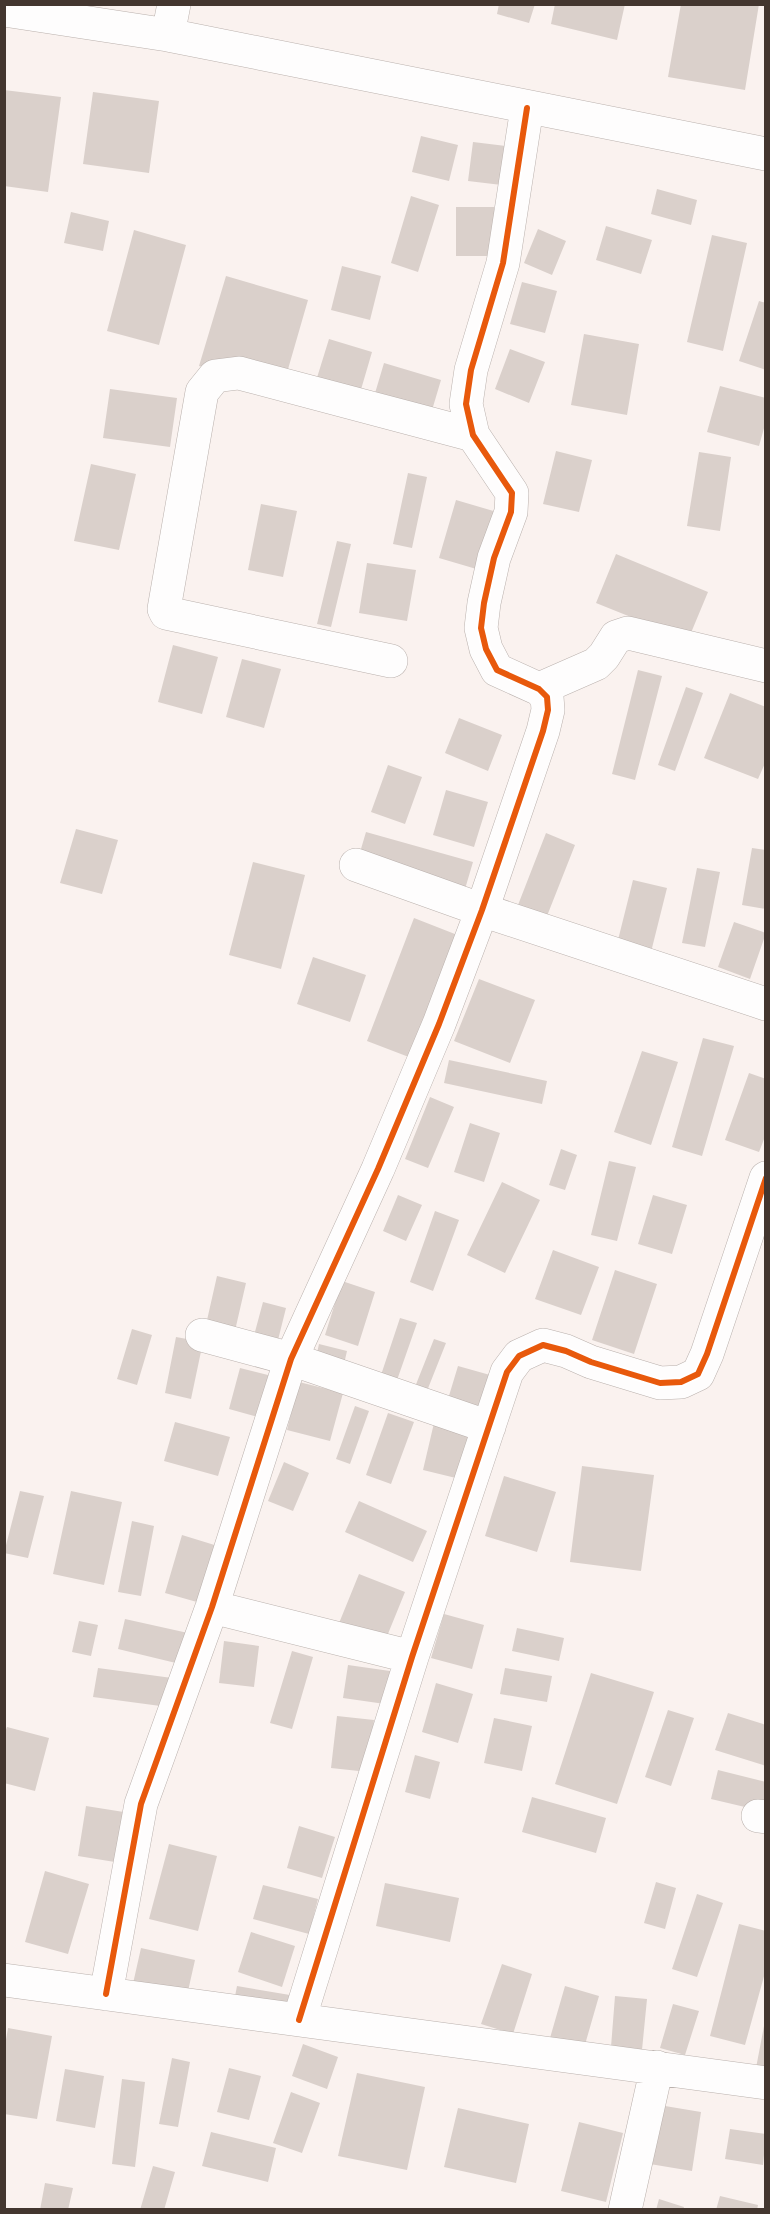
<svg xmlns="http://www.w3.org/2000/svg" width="770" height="2214" font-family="'Roboto Serif',serif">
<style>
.building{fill:#dad0cb}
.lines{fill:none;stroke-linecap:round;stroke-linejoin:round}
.street-casing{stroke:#bab1ad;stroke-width:34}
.street{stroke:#fefdfd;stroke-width:33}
.cycleway-casing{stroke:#fff;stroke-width:10}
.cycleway{stroke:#e8590c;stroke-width:6}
</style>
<rect width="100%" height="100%" fill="#faf2ef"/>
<path class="building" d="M499 4H535L529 23 497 14Z
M555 4H625L617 40 551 24Z
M681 4H759L745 90 668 77Z
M4 90 61 97 48 192 4 186Z
M93 92 159 101 149 173 83 164Z
M421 136 458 145 449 181 412 172Z
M473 142 523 148 518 187 468 181Z
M657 189 697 200 691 225 651 214Z
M411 196 439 205 418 272 391 263Z
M456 207H494V256H456Z
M71 212 109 221 103 251 64 243Z
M606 226 652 240 641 274 596 260Z
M538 229 566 241 552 275 524 263Z
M134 230 186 245 159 345 107 331Z
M712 235 747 243 723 351 687 342Z
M342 266 381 276 370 320 331 310Z
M226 276 308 300 282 390 199 366Z
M522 282 557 291 545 333 510 324Z
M759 301 766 303V370L739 361Z
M584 334 639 344 627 415 571 405Z
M329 339 372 352 355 410 311 397Z
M510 349 545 362 529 403 495 389Z
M384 363 441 380 427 427 370 410Z
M720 386 766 398V421L759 446 707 432Z
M110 389 177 398 170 447 103 438Z
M556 451 592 460 579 512 543 504Z
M699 452 731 457 720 531 687 526Z
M91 464 136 474 119 550 74 541Z
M408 473 427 477 412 548 393 544Z
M456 500 507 515 490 573 439 558Z
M261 504 297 511 283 577 248 570Z
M337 541 351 544 331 627 317 624Z
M616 554 708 592 688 640 596 603Z
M367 563 416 570 407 621 359 613Z
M173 645 218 657 202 714 158 702Z
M242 659 281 669 264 728 226 717Z
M638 670 662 676 635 780 612 774Z
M686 687 703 693 675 771 658 765Z
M730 693 766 707V761L758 779 704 758Z
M459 718 502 735 488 771 445 753Z
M388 765 422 777 405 824 371 812Z
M446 790 488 802 474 847 433 835Z
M76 829 118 840 102 894 60 883Z
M366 832 473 862 465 889 358 859Z
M546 833 575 845 547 916 518 905Z
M752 848 766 850V909L742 905Z
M253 862 305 875 281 969 229 955Z
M697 868 720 872 705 947 682 943Z
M633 880 667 888 649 960 615 952Z
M414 918 460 936 414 1059 367 1041Z
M734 922 766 933 750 979 718 967Z
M313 957 366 975 350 1022 297 1004Z
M479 979 535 1000 510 1063 454 1041Z
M703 1038 734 1046 702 1156 672 1147Z
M642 1051 678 1062 651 1145 614 1132Z
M449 1060 547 1081 542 1104 444 1083Z
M749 1073 766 1079V1134L759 1152 725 1140Z
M430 1097 454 1107 428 1168 405 1159Z
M470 1123 500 1133 484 1182 454 1172Z
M561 1149 577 1155 565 1190 549 1185Z
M609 1161 636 1167 617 1241 591 1235Z
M502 1182 540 1200 505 1273 467 1255Z
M398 1195 422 1205 406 1241 383 1231Z
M653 1195 687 1205 672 1254 638 1244Z
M435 1211 459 1220 433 1291 410 1282Z
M553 1250 599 1267 581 1315 535 1299Z
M615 1270 657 1284 634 1354 592 1340Z
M217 1276 246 1283 234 1335 205 1329Z
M342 1281 375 1292 358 1346 325 1335Z
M263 1302 286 1308 276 1348 252 1343Z
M400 1318 417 1323 396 1383 380 1378Z
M132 1329 152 1335 137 1385 117 1379Z
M176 1337 203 1342 191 1399 165 1393Z
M434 1339 446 1343 423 1401 411 1397Z
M319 1344 347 1351 341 1377 313 1371Z
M458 1366 490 1375 478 1419 445 1409Z
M240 1368 276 1377 265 1419 229 1409Z
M299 1382 343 1393 330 1441 287 1430Z
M355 1406 369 1411 350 1464 336 1459Z
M388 1413 414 1422 391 1484 366 1475Z
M175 1422 230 1437 218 1476 164 1461Z
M434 1423 472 1432 460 1479 423 1470Z
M284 1462 309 1473 293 1511 268 1501Z
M582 1466 654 1475 641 1571 570 1562Z
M504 1476 556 1492 537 1552 485 1536Z
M20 1491 44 1496 28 1558 4 1553Z
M71 1491 122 1502 104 1585 53 1574Z
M359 1501 427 1531 413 1562 345 1532Z
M132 1521 154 1526 141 1596 118 1592Z
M182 1535 221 1547 204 1604 165 1593Z
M359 1574 405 1592 381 1651 335 1633Z
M444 1614 484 1625 472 1669 431 1658Z
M125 1619 188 1633 180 1664 118 1649Z
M79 1621 98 1625 91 1656 72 1652Z
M517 1628 564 1638 559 1661 512 1651Z
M224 1641 259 1646 254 1687 219 1683Z
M292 1651 313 1657 292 1729 270 1723Z
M348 1665 418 1675 413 1708 343 1698Z
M98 1668 172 1678 168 1707 93 1697Z
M505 1668 552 1676 547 1702 500 1694Z
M591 1673 654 1692 617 1804 555 1784Z
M436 1683 473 1694 458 1743 422 1732Z
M668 1710 694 1718 671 1786 645 1777Z
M728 1713 766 1725V1766L715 1750Z
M337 1716 374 1720 368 1772 331 1768Z
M494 1718 532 1726 522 1771 484 1763Z
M7 1727 49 1738 35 1791 4 1783V1735Z
M415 1755 440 1762 430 1799 405 1792Z
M718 1770 766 1782V1812L711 1799Z
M532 1797 606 1818 596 1853 522 1832Z
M86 1806 130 1813 121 1863 78 1856Z
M299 1826 335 1837 322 1878 287 1868Z
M169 1844 217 1856 198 1931 149 1919Z
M45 1871 89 1884 68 1954 25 1942Z
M656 1882 676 1888 665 1929 644 1923Z
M385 1883 459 1898 450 1942 376 1926Z
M263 1885 318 1899 309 1934 253 1919Z
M697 1894 723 1903 697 1977 672 1969Z
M739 1924 766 1931V1969L745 2045 710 2036Z
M251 1932 295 1946 282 1987 238 1972Z
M141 1948 195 1960 186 2000 132 1988Z
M502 1964 532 1974 513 2034 481 2024Z
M237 1986 290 1995 284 2026 231 2017Z
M565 1986 599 1996 582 2055 548 2045Z
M615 1996 647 1999 642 2050 611 2047Z
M673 2004 699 2011 685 2055 660 2048Z
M764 2026H766V2069L756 2068Z
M8 2028 52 2036 37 2119 4 2114V2051Z
M303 2044 338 2057 327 2089 292 2076Z
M172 2058 190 2062 178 2127 159 2124Z
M229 2068 261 2076 249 2120 217 2112Z
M65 2069 104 2076 95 2128 56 2121Z
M357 2073 425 2087 407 2170 338 2156Z
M122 2079 145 2082 135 2167 112 2164Z
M291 2092 320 2103 302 2153 273 2143Z
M659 2105 701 2112 692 2171 650 2164Z
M458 2108 529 2124 516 2183 444 2167Z
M579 2122 623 2133 606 2202 561 2191Z
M730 2129 766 2134 763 2165 725 2159Z
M211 2132 276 2148 268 2182 202 2166Z
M153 2166 175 2172 164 2210H140Z
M45 2183 73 2188 68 2210H40Z
M720 2196 758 2205 757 2210H716Z
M659 2199 684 2207 683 2210H656Z"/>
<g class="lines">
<defs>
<path id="street" d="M4 10 168 35 766 154
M168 35 174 4
M391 661 166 613 164 609 202 392 215 376 239 373 473 435
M539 689 596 664 604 656 616 637 628 633 766 666
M356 865 482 910 766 1004
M202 1335 291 1359 489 1427
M212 1607 412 1657
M758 1816 766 1817
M4 1980 766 2083
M106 1994 141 1804 212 1607 291 1359 378 1169 439 1024 482 910 543 731 548 710 547 697 539 689 497 670 486 649 481 628 484 603 494 558 511 512 512 493 473 435 466 404 471 370 503 263 527 108
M299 2020 412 1657 507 1372 519 1356 543 1345 566 1351 591 1362 660 1383 681 1382 698 1374 707 1354 766 1178
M625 2210 657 2067"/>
</defs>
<use href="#street" class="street-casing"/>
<use href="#street" class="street"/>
<defs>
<path id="cycleway" d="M106 1994 141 1804 212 1607 291 1359 378 1169 439 1024 482 910 543 731 548 710 547 697 539 689 497 670 486 649 481 628 484 603 494 558 511 512 512 493 473 435 466 404 471 370 503 263 527 108
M299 2020 412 1657 507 1372 519 1356 543 1345 566 1351 591 1362 660 1383 681 1382 698 1374 707 1354 766 1178"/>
</defs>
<use href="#cycleway" class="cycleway-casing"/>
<use href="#cycleway" class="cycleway"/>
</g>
<rect width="770" height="2214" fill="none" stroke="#43362f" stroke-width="12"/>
</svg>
